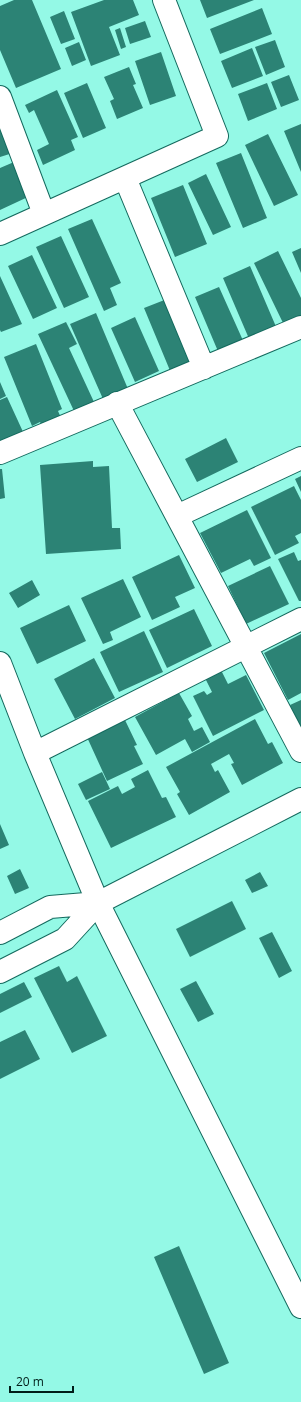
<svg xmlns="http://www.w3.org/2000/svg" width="301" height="1402" font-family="'Open Sans',sans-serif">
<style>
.building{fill:#2c8375}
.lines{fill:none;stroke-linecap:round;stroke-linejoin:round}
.street-casing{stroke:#146a5e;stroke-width:24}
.secondary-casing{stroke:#146a5e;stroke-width:24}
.street{stroke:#fff;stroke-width:22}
.secondary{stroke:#fff;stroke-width:22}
</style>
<rect width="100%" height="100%" fill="#94f9e6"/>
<path class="building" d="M14 0H32L61 69 16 88 0 50V6Z
M104 0H133L139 15 109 27 120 55 91 66 71 12Z
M200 0H254L207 18Z
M262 8 272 34 220 54 210 29Z
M64 11 75 39 61 44 50 17Z
M145 21 151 37 130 44 125 28Z
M120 28 126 47 121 49 115 30Z
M275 40 285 67 266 75 255 47Z
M79 42 86 60 72 66 65 48Z
M252 48 263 76 232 88 221 61Z
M161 52 176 96 150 105 135 61Z
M129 67 136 84 133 85 143 108 117 119 110 101 114 99 104 77Z
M289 75 299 100 281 107 271 82Z
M87 83 106 128 83 138 64 93Z
M267 83 277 109 248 121 238 94Z
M57 90 78 137 71 140 75 150 43 165 37 150 49 144 34 110 29 113 25 105Z
M0 123 16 152 0 157Z
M301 124V172L284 131Z
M268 134 298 195 274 206 245 145Z
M241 153 267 218 243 228 216 163Z
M14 162 30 196 0 210V168Z
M206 174 231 227 213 235 188 183Z
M183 185 207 244 175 257 151 198Z
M92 219 121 283 110 288 117 305 104 311 68 229Z
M61 236 89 297 64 308 36 247Z
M301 248V273L292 252Z
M278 251 301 298V317L284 325 254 263Z
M32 255 57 308 33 319 8 266Z
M250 266 277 329 250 341 223 278Z
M0 276 22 324 1 332 0 330Z
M219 287 245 345 220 356 195 297Z
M167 299 193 364 171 373 144 308Z
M96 313 128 389 103 399 70 324Z
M135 317 159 371 135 382 111 328Z
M66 322 77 344 69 348 94 402 74 411 38 334Z
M36 344 62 409 58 411 62 420 43 428 40 422 32 426 4 357Z
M0 382 6 396 0 399Z
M7 397 24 434 0 445V400Z
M226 438 238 462 197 482 185 459Z
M93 461V467L109 466 112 528H120L121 549 46 554 40 465Z
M0 469H2L5 498 0 499Z
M301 476V492L295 479Z
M294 486 301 500V533L295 536 299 543 275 555 251 507Z
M247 510 271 558 254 566 250 559 221 573 200 533Z
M294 552 298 561 301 560V601H299L278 559Z
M179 555 195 588 175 597 180 607 152 620 132 577Z
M270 566 289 604 246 624 228 586Z
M123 579 141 617 110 632 113 640 103 644 81 598Z
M32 580 40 595 18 608 9 593Z
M69 605 86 641 37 664 20 628Z
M194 609 212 646 167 668 149 630Z
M144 631 163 672 119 692 100 652Z
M301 634V693L288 700 264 653Z
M94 658 115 698 75 719 54 679Z
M221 670 228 684 246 675 264 710 213 736 193 696 204 691 207 695 212 692 205 678Z
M179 693 192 716 188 719 194 731 202 727 210 742 192 752 185 739 156 755 135 717Z
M301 700V729L290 705Z
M124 718 137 745 134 746 143 764 107 781 86 735Z
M255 719 268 744 272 742 283 763 242 785 231 764 234 763 229 754 211 764 215 772 218 770 230 792 189 815 177 794 180 792 166 767Z
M148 770 162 798 166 797 176 817 111 848 88 801 118 786 122 794 135 787 131 779Z
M102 772 110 789 86 800 78 784Z
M0 824 9 845 0 849Z
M20 869 29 888 15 894 7 876Z
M260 872 268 886 252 893 245 880Z
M232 901 246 929 190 957 176 929Z
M272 932 292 971 279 978 259 938Z
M59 966 67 982 77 976 107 1036 72 1053 34 978Z
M196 981 214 1014 198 1022 180 989Z
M24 982 32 997 0 1013V994Z
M25 1030 40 1059 0 1079V1042Z
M179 1246 229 1363 204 1374 154 1257Z"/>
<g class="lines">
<defs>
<path id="street" d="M0 97 44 214
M125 178 204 368
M0 234 217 136 164 0
M117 403 301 751
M0 453 301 327
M177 516 301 458
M0 663 35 753 98 903 301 1307
M35 753 301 619"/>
<path id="secondary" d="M0 933 50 907 98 903
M0 972 65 939 98 903 301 799"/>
</defs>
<use href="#street" class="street-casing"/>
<use href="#secondary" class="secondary-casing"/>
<use href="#street" class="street"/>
<use href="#secondary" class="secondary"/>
</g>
<path d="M10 1386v6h63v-6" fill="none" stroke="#001d18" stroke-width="2"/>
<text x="16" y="1386" font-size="12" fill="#001d18" stroke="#94f9e6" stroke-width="3" paint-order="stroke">20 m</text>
</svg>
